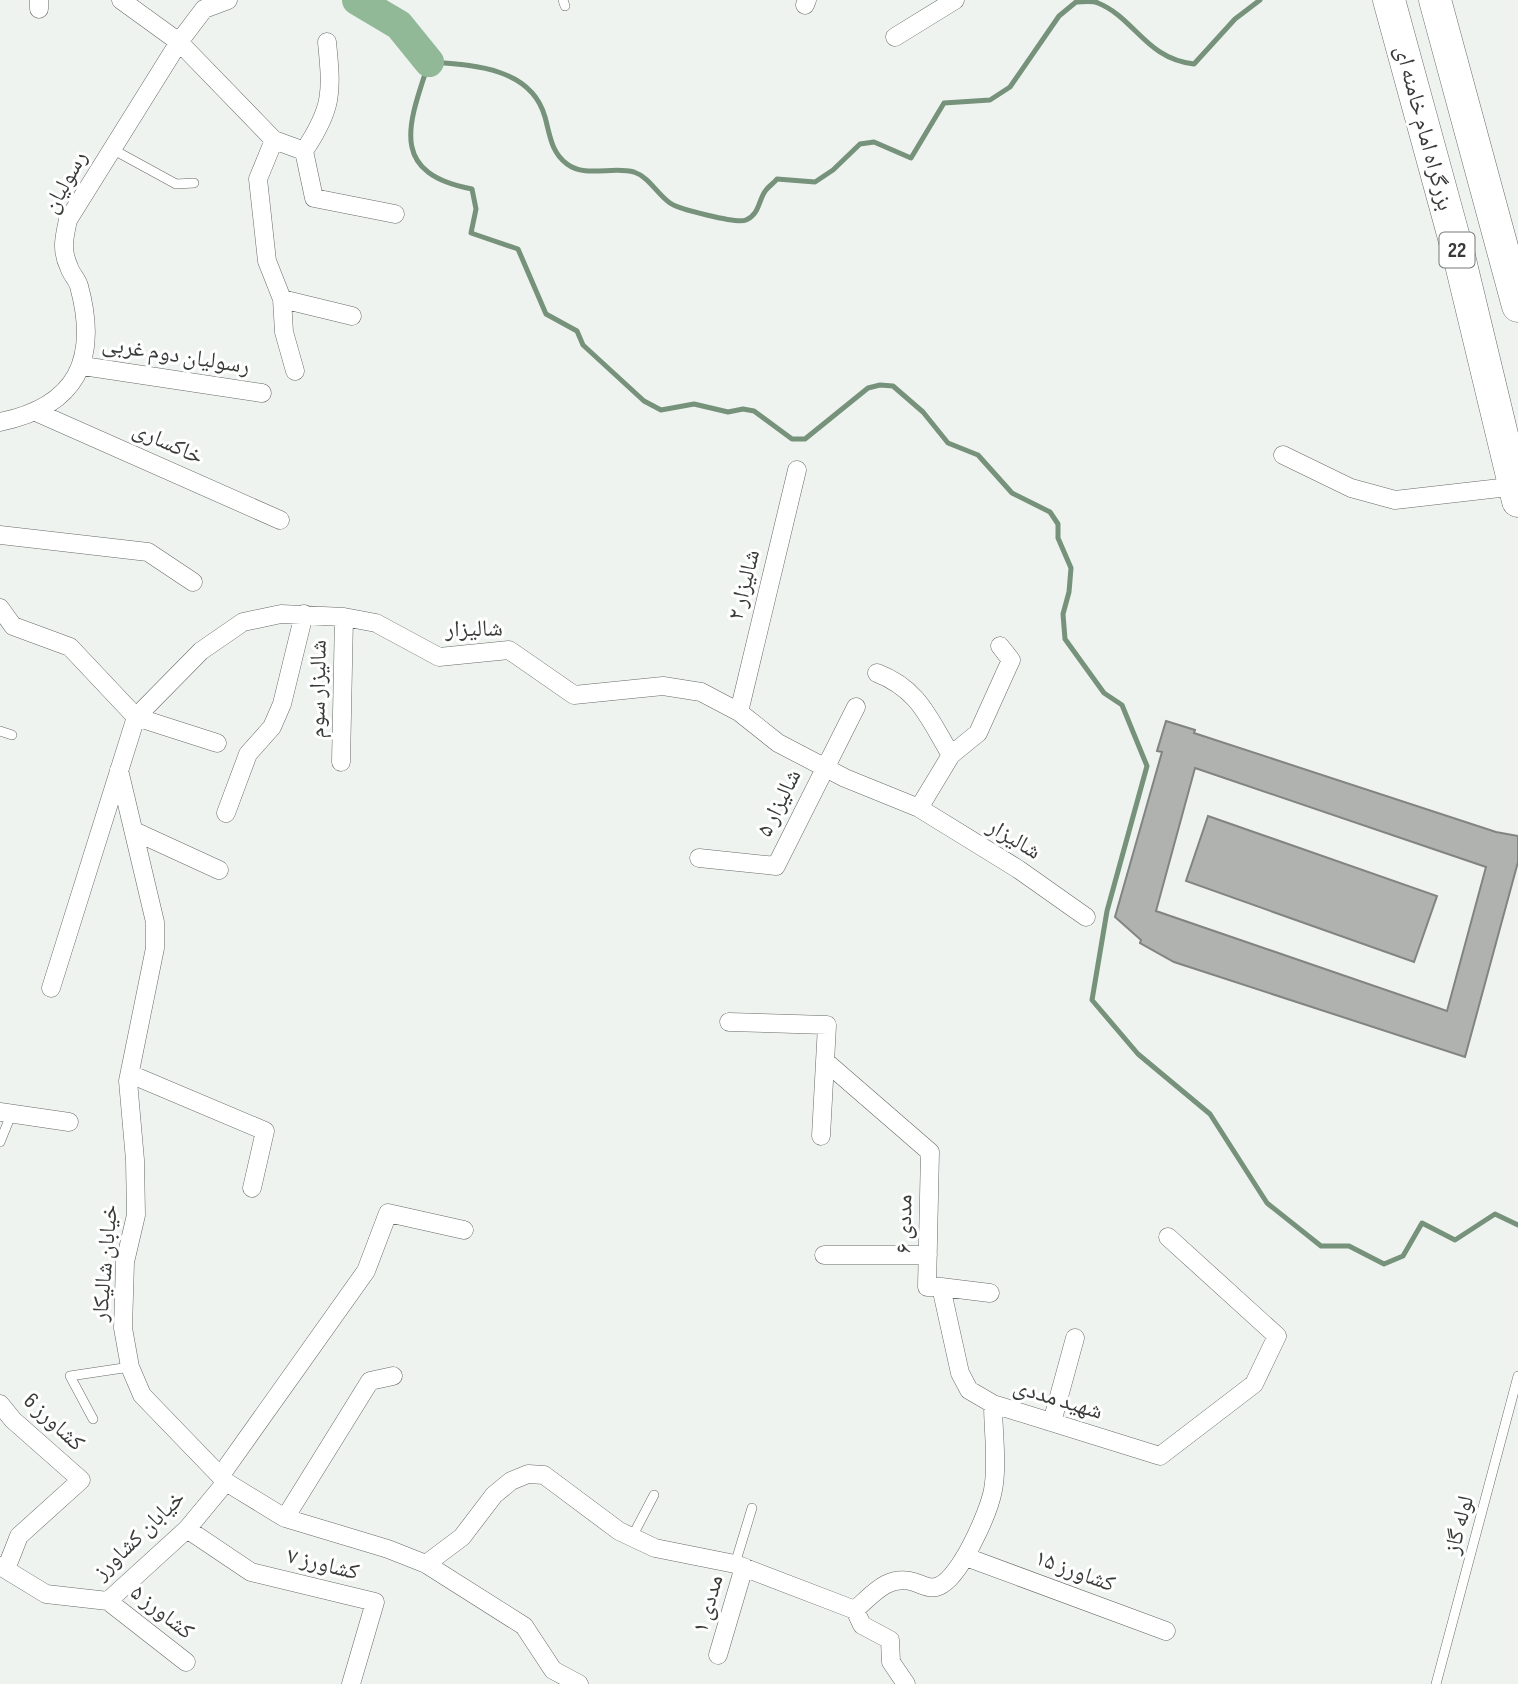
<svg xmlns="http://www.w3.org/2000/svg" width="1518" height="1684" font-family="'Sofia Sans Condensed','Noto Naskh Arabic',sans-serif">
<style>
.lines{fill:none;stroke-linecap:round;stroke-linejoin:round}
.stream{stroke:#77927b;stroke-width:5}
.river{stroke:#91b897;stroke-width:30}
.building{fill:#afb2af;stroke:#818481;stroke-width:2;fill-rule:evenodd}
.lane-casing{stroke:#676a67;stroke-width:10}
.street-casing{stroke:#676a67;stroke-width:19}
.highway-casing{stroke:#676a67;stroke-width:33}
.lane{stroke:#fff;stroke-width:9}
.street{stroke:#fff;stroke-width:18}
.highway{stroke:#fff;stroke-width:32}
.labels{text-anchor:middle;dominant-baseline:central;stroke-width:6;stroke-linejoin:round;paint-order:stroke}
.shield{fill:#fff;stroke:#747674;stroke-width:2}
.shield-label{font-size:21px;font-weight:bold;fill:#393b39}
.street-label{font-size:23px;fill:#393b39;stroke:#fff}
</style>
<rect width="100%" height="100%" fill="#eff3f0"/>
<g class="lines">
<path class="stream" d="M1260 0 1235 19 1194 64C1146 59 1135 18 1098 3 1092 0 1082 2 1076 2L1059 16 1010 87 990 100 944 103 911 158 874 142 860 144 833 170 815 182 777 179C774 183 769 186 766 190 758 200 760 214 746 220 737 224 678 209 670 203 657 194 649 177 634 172 613 166 585 178 567 164 551 152 550 135 545 117 531 67 472 65 429 62 409 123 387 173 472 189L476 209 471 233 518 249 546 314 577 331 583 345 644 401 661 410 694 404 728 412 743 409 754 411 792 439H805L868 388 880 385 893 386 923 412 948 443 978 455 1012 493 1050 512 1058 524V538L1071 568 1069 592 1063 614 1065 639 1104 693 1122 705 1147 766 1107 911 1092 1000 1138 1054 1210 1114 1267 1203 1321 1246H1349L1384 1264 1403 1256 1422 1223 1455 1240 1495 1214 1518 1225"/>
<path class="river" d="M357 0 399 25 429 62"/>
</g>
<path class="building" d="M1166 721 1195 730 1194 733 1496 832 1518 836V862L1465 1057 1174 962 1140 943 1141 940 1115 917 1162 752 1157 751ZM1195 768 1486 867 1447 1011 1156 911Z
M1208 816 1437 896 1414 962 1186 881Z"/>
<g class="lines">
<defs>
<path id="lane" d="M563 0 565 6
M112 149 176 184 194 183
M0 731 12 735
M0 1142 11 1115
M93 1419 70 1376 130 1367
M632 1537 654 1495
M735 1564 752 1508
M1436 1684 1518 1376"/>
<path id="street" d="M121 0 179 42 274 140 304 151
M805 5 807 0
M39 9V0
M895 37 955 0
M327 42C332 92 333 108 304 151L314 198 395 214
M274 140 258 179 267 261 282 299 352 316
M282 299 284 332 295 371
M83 366 262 393
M36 412 280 520
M0 422C77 406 99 360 79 286 77 279 71 274 69 267 61 250 64 238 68 220L179 42 204 9 228 0
M1283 455 1351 488 1395 500 1518 486
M0 535 148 552 193 582
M0 608 13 626 70 647 136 717 201 651 243 622 281 614 344 617 376 623 439 657 509 650 574 695 663 686 701 692 739 712 778 743 845 778 919 808 1018 869 1086 917
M877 673C919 689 929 719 951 755
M739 712 797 470
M341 762 344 617
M119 770 155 922V948L128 1081 135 1160 136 1215 125 1262 123 1328 130 1367 142 1395 226 1482 285 1518 388 1549 426 1564 524 1626 553 1670 579 1684
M919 808 951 755 978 733 1011 660 1000 646
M226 813 248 754 272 727 282 704 304 614
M134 831 219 870
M699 858 776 866 856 707
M51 988 136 717 217 743
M729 1022 827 1025 821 1136
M825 1061 930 1152 927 1287H941L960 1373 969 1390 993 1404
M130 1074 265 1131 252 1188
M0 1112 69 1122
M824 1255H928
M941 1287 990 1293
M0 1404 13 1420 81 1480 19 1536 6 1569
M1052 1422 1075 1338
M221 1475 366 1271 388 1213 464 1230
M285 1518 370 1381 393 1376
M187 1529 251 1572 375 1602 351 1684
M966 1557 1166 1631
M426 1564 462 1537 494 1495 511 1481 528 1474 544 1475 619 1531 655 1548 735 1564 855 1610C873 1594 888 1574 914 1582 923 1585 930 1590 939 1586 960 1578 989 1512 993 1490 998 1464 993 1431 993 1404L1160 1456 1254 1384 1277 1336 1168 1237
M0 1566 46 1594 108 1601 187 1529 226 1482
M108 1601 186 1662
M855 1610 862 1625 890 1640 891 1662 906 1684
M718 1655 744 1567"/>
<path id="highway" d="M1389 0 1459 256 1518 501
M1435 0 1518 306"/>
</defs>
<use href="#lane" class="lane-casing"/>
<use href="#street" class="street-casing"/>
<use href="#highway" class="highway-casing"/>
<use href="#lane" class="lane"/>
<use href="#street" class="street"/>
<use href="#highway" class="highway"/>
</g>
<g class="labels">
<rect class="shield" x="1439.5" y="232.5" width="35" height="35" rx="5"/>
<g class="shield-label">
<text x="1457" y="250">22</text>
</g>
<g class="street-label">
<text transform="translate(1424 128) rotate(75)">بزرگراه امام خامنه ای</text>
<text transform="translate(65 182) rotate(-61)">رسولیان</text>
<text transform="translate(176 355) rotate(9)">رسولیان دوم غربی</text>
<text transform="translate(168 443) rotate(24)">خاکساری</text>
<text transform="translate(744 585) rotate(-76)">شالیزار ۲</text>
<text transform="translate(474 629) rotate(-1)">شالیزار</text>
<text transform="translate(318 689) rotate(-89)">شالیزار سوم</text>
<text transform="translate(779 803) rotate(-64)">شالیزار ۵</text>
<text transform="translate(1014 839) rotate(31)">شالیزار</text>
<text transform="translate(904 1224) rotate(-89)">مددی ۶</text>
<text transform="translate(105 1263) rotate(-85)">خیابان شالیکار</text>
<text transform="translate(1058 1399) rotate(17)">شهید مددی</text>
<text transform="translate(54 1422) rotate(43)">کشاورز 6</text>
<text transform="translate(1459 1525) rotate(-75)">لوله گاز</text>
<text transform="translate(139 1535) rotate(-44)">خیابان کشاورز</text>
<text transform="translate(323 1564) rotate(14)">کشاورز ۷</text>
<text transform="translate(1075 1571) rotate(20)">کشاورز ۱۵</text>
<text transform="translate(708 1604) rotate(-74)">مددی ۱</text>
<text transform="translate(162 1612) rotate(38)">کشاورز ۵</text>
</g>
</g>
</svg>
